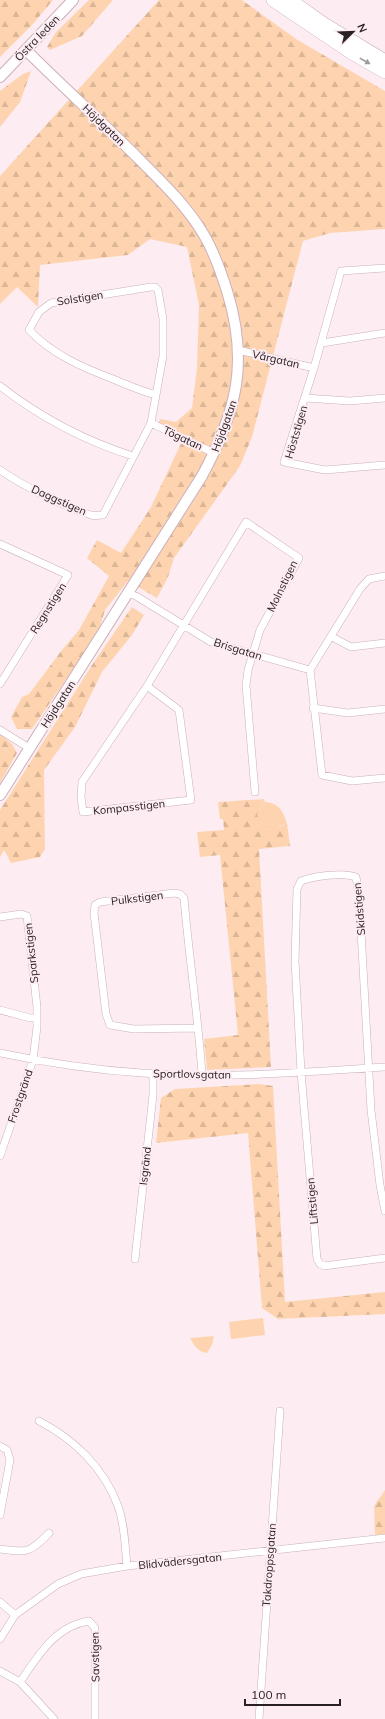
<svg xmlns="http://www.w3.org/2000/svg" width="385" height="1719" font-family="Mulish,sans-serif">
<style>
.forest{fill:url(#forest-firs)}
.green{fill:#fed4b0}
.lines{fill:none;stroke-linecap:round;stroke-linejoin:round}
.street-casing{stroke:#cbb0b9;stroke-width:8}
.secondary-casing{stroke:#cbb0b9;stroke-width:12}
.highway-casing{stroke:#cbb0b9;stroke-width:14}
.street{stroke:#fff;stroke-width:7}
.secondary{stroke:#fff;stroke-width:10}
.highway{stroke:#fff;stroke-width:13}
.oneway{fill:#9f9b9c}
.labels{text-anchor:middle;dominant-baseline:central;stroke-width:4;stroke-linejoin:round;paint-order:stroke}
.street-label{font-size:11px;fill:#292023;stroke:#fdedf2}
</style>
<defs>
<pattern id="forest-firs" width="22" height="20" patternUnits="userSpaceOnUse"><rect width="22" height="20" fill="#fed4b0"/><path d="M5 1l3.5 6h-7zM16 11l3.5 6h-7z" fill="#dab697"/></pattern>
</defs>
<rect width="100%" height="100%" fill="#fdedf2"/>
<path class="forest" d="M0 0H53L33 24 0 57Z
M89 0H113L82 36 50 50 47 47 56 32Z
M159 0H242L296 39 385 91V229L330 233 303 241 252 437 240 466 174 558 168 577 157 598 128 581 105 610 98 633 32 729H17L11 717 22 697 29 694 62 650 79 630 109 576 87 558 97 540 121 553 151 507 185 435 159 423 160 419 176 422 192 408 197 368 199 305 187 247 150 239 128 255 40 265 38 307 17 287 0 304V176Z
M31 71 20 102 0 127V91L23 74Z
M132 607 144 615 132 635 102 672 75 727 44 770 45 849 40 857 11 863 4 850 0 857V810L92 665Z
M0 734 12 744 17 753 0 783Z
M264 799 265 802 257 814 279 827 287 823 290 846 259 849 271 1067 207 1070 204 1039 238 1035 220 855 200 857 197 832 224 830 223 819H220L218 802Z
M259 1084 273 1086 285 1302 385 1292V1314L278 1319 262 1308 248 1133 156 1143 161 1098 175 1089Z
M385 1490V1534L375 1535 374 1506Z"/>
<path class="green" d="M265 802C279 803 283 811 287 823 274 830 261 830 257 814Z
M263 1318 265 1335 231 1339 229 1322Z
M214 1336 212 1345 207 1353C198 1352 194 1345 190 1338Z"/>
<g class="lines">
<defs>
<path id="street" d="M385 268 341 271 314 368 284 462 325 470 385 465
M322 343 385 333
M238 350 314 368
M0 386C40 417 85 441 133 456
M305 398 350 401 385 398
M151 423 214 453
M0 470C25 487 62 506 91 515 95 516 99 515 103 515L151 423 163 356V319L158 290 155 287H151L51 303 39 312 29 330C52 354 81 367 113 379 127 385 141 391 156 395
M0 544 68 575 0 684
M129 594 136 596 211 642 310 670
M332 637 351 647 385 643
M310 670 322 775 352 781 385 778
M310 670 360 589 369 579 385 576
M147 686 179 710 191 800 83 812 81 797 82 782 147 686 246 522 299 558 260 630 248 670 246 685 255 792
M313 708 348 713 385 709
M0 730 29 748
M0 917 21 914 27 916 37 1007V1027L33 1060 0 1156
M0 1010 30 1018H37
M198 1028 134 1029 110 1025 106 1014 94 913 95 905 100 902 174 893 180 894 184 898C189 957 198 1015 202 1074
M0 1053C47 1063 94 1070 142 1073 221 1079 305 1072 385 1067
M385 1211 380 1185 371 1110 359 895 356 877C343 872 314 876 301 881L297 889 295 961 301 1072 317 1259 320 1264 324 1266 385 1258
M135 1259 153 1095V1074
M39 1421C74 1439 104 1468 118 1506 125 1525 125 1547 127 1566
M0 1446 7 1450 10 1460 0 1515
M0 1549C27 1553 30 1553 49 1533
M0 1602 15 1615
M0 1639 15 1615 58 1584 81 1574 127 1566 385 1538
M0 1671 20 1682 54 1719
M20 1682C38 1656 55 1626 89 1621L95 1628V1719
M259 1719 280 1411"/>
<path id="secondary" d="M0 77 73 0
M0 795 202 476C237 411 249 362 227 291 221 272 214 252 204 235 187 206 162 182 139 159 102 122 63 87 26 50"/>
<path id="highway" d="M273 0 352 53 385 72
M290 0 324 24 385 61"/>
</defs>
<use href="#street" class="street-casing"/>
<use href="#secondary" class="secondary-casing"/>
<use href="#highway" class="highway-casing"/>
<use href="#street" class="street"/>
<use href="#secondary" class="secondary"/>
<use href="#highway" class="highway"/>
</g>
<defs><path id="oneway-solid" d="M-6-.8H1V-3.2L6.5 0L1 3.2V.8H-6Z"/></defs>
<use class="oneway" href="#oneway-solid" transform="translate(365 61) rotate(29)"/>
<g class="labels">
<g class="street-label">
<text transform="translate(37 38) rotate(-46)">Östra leden</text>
<text transform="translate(104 125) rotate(44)">Höjdgatan</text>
<text transform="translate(80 298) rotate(-9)">Solstigen</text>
<text transform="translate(276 359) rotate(13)">Vårgatan</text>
<text transform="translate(224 426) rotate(-70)">Höjdgatan</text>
<text transform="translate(296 432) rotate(-74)">Höststigen</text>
<text transform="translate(183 438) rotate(25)">Tögatan</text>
<text transform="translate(59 500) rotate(24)">Daggstigen</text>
<text transform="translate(282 586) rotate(-64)">Molnstigen</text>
<text transform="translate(48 608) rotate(-58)">Regnstigen</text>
<text transform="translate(238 649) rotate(17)">Brisgatan</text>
<text transform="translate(58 704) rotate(-57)">Höjdgatan</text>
<text transform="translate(129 807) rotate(-6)">Kompasstigen</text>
<text transform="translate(137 898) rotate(-7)">Pulkstigen</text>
<text transform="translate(359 909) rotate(-95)">Skidstigen</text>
<text transform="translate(31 953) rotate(-96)">Sparkstigen</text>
<text transform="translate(192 1074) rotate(1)">Sportlovsgatan</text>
<text transform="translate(20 1096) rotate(-71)">Frostgränd</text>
<text transform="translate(145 1166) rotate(-84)">Isgränd</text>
<text transform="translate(312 1201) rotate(-95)">Liftstigen</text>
<text transform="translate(180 1561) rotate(-6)">Blidvädersgatan</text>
<text transform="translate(269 1565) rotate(-86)">Takdroppsgatan</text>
<text transform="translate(95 1657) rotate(-91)">Savstigen</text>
</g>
</g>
<g transform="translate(353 32) rotate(67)" stroke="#fdedf2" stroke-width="3" paint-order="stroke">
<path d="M0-3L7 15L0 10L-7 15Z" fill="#292023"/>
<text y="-6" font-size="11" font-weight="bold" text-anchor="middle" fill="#292023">N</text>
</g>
<path d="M245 1699v6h95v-6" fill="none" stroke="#292023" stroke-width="2"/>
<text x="251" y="1699" font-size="12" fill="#292023" stroke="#fdedf2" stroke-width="3" paint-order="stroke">100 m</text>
</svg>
